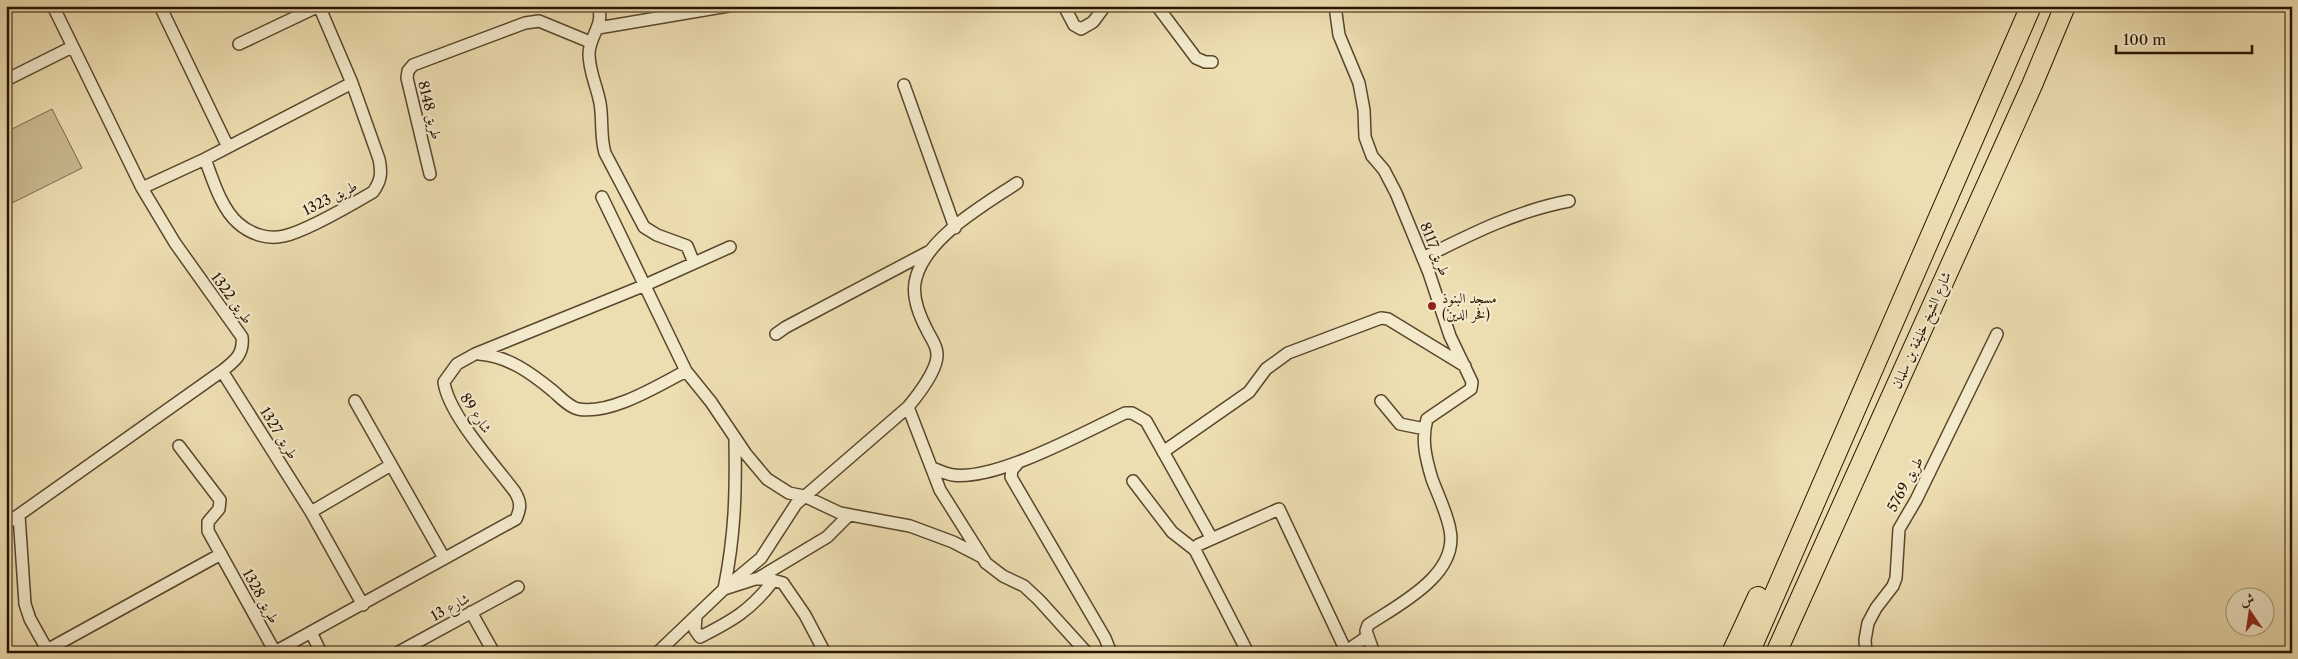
<svg xmlns="http://www.w3.org/2000/svg" width="2298" height="659" font-family="'Libre Caslon Text',Amiri,serif">
<style>
.green{fill:#ccbc93;stroke:#7a684a}
.lines{fill:none;stroke-linecap:round;stroke-linejoin:round}
.minor-casing{stroke:#5a462c;stroke-width:14}
.motorway-casing{stroke:#291400;stroke-width:22}
.minor{stroke:#f3eacc;stroke-width:11}
.motorway{stroke:#eddeb1;stroke-width:20}
.poi-dot{fill:#8f2418;stroke:#f3eacc;stroke-width:2}
.labels{text-anchor:middle;dominant-baseline:central;stroke-width:4.5;stroke-linejoin:round;paint-order:stroke}
.street-label{font-size:14px;fill:#291400;stroke:#f3eacc}
.poi-label{font-size:14px;fill:#291400;stroke:#f3eacc;text-anchor:start}
</style>
<rect width="100%" height="100%" fill="#eddeb1"/>
<filter id="stains"><feTurbulence type="fractalNoise" baseFrequency=".004" numOctaves="4"/><feColorMatrix values="0 0 0 0 .2 0 0 0 0 .09 0 0 0 0 .02 0 0 0 .5 -.17"/></filter>
<radialGradient id="worn" r=".72"><stop offset=".6" stop-color="#630" stop-opacity="0"/><stop offset="1" stop-color="#630" stop-opacity=".3"/></radialGradient>
<path class="green" d="M52 109 82 168 6 206V132Z"/>
<g class="lines">
<defs>
<path id="minor" d="M160 6 228 147
M598 6C605 25 589 36 589 54 589 71 597 87 600 103 603 120 600 136 605 153L644 227 657 235 687 246 694 263
M1064 6 1074 25 1081 29 1093 22 1105 6
M1157 6 1196 58 1205 62H1212
M1335 6 1339 35 1359 83 1364 110 1365 137 1372 156 1384 170 1396 193 1429 273 1450 336 1472 382 1471 389 1427 419C1421 440 1426 459 1432 479 1438 495 1447 513 1450 530 1459 575 1398 605 1368 625L1366 631 1374 653
M598 28 728 6
M239 44 319 6
M6 80 72 47
M904 85 955 228
M205 159C213 180 221 208 238 223 250 234 268 240 284 236 307 231 351 205 373 192 381 181 382 173 379 159L352 83 319 6
M430 174 407 78 408 71 413 65 525 23 539 21 590 42
M142 188 205 159 352 83
M602 197 686 371 711 402 746 454 767 479 789 493 804 496 840 513 910 526 953 542 982 557
M1423 258C1471 234 1516 211 1569 201
M776 334 786 327 928 252
M479 354C508 356 531 373 553 391 560 397 569 407 578 409 611 415 657 386 686 371
M222 371 311 512 363 605
M355 401 444 558
M1381 401 1400 424 1425 429
M908 407 940 490 986 563 1003 576 1024 586 1039 600 1087 653
M179 446 220 500 219 509 208 522V531L275 652
M1163 452 1249 392 1266 369 1288 353 1381 318 1388 319 1465 366
M1019 462 1012 470 1011 477 1105 638 1111 653
M932 468C938 470 946 474 953 475 996 481 1085 432 1125 413H1132L1146 421 1212 539
M1133 481 1172 532 1195 550 1248 653
M311 512 391 465
M19 515 25 604 30 619 49 653
M6 524 222 371C235 361 244 354 242 337L175 243 142 188 53 6
M1195 550 1198 545 1279 509 1347 653
M757 579 827 537 849 515
M724 589 761 558 796 504 908 407C918 395 938 369 937 354 937 345 930 337 927 330 919 315 911 295 916 278 927 237 984 205 1017 183
M724 589C735 535 736 493 735 439
M471 612 494 653
M696 616 695 630 700 637C732 621 751 610 773 581
M311 632 321 653
M47 650 221 554
M1348 650 1368 636
M273 653 516 519C521 508 521 502 515 492 495 465 448 414 444 382L457 364 475 354 643 286 730 247
M397 653 518 587
M657 653 724 589 755 579H769L783 583 805 615 825 653
M1866 653 1865 640 1868 623 1876 608 1893 586 1896 578 1899 529 1916 500 1997 334"/>
<path id="motorway" d="M1732 653 1758 597
M1749 653 2031 6
M1776 653 2032 85 2065 6"/>
</defs>
<use href="#minor" class="minor-casing"/>
<use href="#motorway" class="motorway-casing"/>
<use href="#minor" class="minor"/>
<use href="#motorway" class="motorway"/>
</g>
<circle class="poi-dot" cx="1432" cy="306" r="5"/>
<g class="labels">
<g class="street-label">
<text transform="translate(430 110) rotate(76)">طريق 8148</text>
<text transform="translate(330 198) rotate(-27)">طريق 1323</text>
<text transform="translate(1435 249) rotate(68)">طريق 8117</text>
<text transform="translate(232 298) rotate(54)">طريق 1322</text>
<text transform="translate(1921 330) rotate(-66)">شارع الشيخ خليفة بن سلمان</text>
<text transform="translate(476 413) rotate(56)">شارع 89</text>
<text transform="translate(279 433) rotate(58)">طريق 1327</text>
<text transform="translate(1905 484) rotate(-62)">طريق 5769</text>
<text transform="translate(261 596) rotate(61)">طريق 1328</text>
<text transform="translate(450 607) rotate(-29)">شارع 13</text>
</g>
<g class="poi-label">
<text x="1442" y="298">مسجد البنوذ<tspan x="1442" dy="16">(فخر الدين)</tspan></text>
</g>
</g>
<rect width="2298" height="659" fill="none" stroke="#eddeb1" stroke-width="25"/>
<rect x="8" y="8" width="2283" height="644" fill="none" stroke="#291400" stroke-width="2.5"/>
<rect x="12" y="12" width="2273" height="634" fill="none" stroke="#291400"/>
<g transform="translate(2250 612) rotate(347)"><circle r="24" fill="#f3eacc" stroke="#a2947a"/>
<path d="M0-4L9 19L0 12L-9 19Z" fill="#8f2418"/>
<text y="-8" font-size="14" font-weight="bold" text-anchor="middle" fill="#291400">ش</text>
</g>
<path d="M2116 45v8h136v-8" fill="none" stroke="#291400" stroke-width="2.5"/>
<text x="2123" y="45" font-size="15" fill="#291400" stroke="#f3eacc" stroke-width="4" paint-order="stroke">100 m</text>
<rect width="100%" height="100%" filter="url(#stains)"/>
<rect width="100%" height="100%" fill="url(#worn)"/>
</svg>
